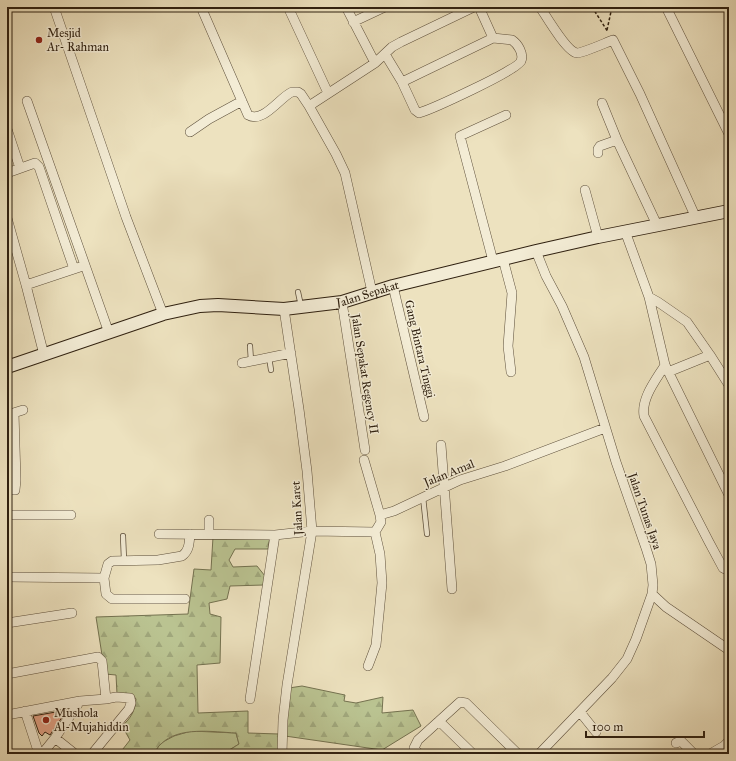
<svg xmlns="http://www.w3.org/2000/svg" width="736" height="761" font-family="'IM FELL Great Primer',serif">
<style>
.grass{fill:#bac391;stroke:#747250}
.forest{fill:url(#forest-firs);stroke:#747250}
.building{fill:#e6a589;stroke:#2f2010}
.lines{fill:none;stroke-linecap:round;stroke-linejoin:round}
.service-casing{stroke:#5e503c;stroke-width:6}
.minor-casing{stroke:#5e503c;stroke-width:10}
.secondary-casing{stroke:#2f2010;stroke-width:14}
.path{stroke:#2f2010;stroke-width:1.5;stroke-dasharray:3 2;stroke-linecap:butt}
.service{stroke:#f3ecd5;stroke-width:4.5}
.minor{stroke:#f3ecd5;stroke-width:9}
.secondary{stroke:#f3ecd5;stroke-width:12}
.poi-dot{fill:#8f2418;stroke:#f3ecd5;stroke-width:1.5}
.labels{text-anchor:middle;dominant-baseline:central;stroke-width:3;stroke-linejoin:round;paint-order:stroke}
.poi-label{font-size:12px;fill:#2f2010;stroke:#f3ecd5;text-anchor:start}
.street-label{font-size:12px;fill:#2f2010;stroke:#f3ecd5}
</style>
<defs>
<pattern id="forest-firs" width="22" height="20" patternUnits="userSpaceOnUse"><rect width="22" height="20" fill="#bac391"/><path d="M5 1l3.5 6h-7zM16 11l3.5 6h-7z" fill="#a0a77c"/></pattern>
</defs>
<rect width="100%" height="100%" fill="#ede2bf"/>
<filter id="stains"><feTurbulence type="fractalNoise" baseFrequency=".005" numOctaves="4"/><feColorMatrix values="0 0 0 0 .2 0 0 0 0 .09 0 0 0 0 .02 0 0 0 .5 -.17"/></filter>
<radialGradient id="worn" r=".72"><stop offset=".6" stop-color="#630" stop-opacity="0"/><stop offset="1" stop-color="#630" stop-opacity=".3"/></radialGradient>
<path class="grass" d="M191 731 236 733 239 744 223 754H153L161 743 174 736Z"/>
<path class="forest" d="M270 536 268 549H235L229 560 233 567 257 566 265 576 264 585 230 586 227 599 209 603 210 614 221 617 220 663 197 665 198 713 248 711V733L279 734 280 754H223L239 744 236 733C213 732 179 726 161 744 158 746 156 751 153 754H119L130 740 122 726C131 718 135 711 136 699L133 695 117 694 116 675 105 674 96 617 188 614 194 569 211 570 213 537Z
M302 686 345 695 344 701 356 703 383 697 382 713 413 710 421 726 382 750 285 736 289 688Z"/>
<path class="building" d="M67 710 50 735 45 732 42 736 39 733 33 716Z"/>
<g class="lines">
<defs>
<path id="service" d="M298 292 301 306
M250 346 251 361
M269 357 271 370
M423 497 427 534
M123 536 124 560"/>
<path id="minor" d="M54 7 126 217 163 314
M201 7 248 115C263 124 280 97 292 92H298L301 94 309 106 336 154 345 173 372 292
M288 7 328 93
M346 7 375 63
M479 7 493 38
M540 7C546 16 567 52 577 53 583 53 605 43 613 40L640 94 696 218
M666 7 729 134
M353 22 385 7
M385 54 402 82 415 110 419 113C432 109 518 70 521 61 524 54 518 44 512 40L493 38 402 82
M27 101 109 333
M602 103 617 140 657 225
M309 106 375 63 392 47 401 42 474 7
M7 129 20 168
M190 132 209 119 242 101
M598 153V149L600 146 617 140
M7 173 35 163 39 167 74 269
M585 190 598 237
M7 218 26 285
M625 231 649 297 665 365C656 380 641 398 644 416L709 542 723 568 729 571
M536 251 546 276 562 306 584 357 616 462 646 548 651 564 653 585 652 594 636 639 627 659 612 678 539 754
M503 259 512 293 508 346 511 372
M493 261 460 136 506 115
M393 286 424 417
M649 297 658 302 687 322 710 355
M342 302 365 450
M44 355 26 285 80 267
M242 363 291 353
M665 365 729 495
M668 372 710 355 729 385
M7 415 23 410
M441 445 452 589
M364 460 380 515
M7 490H15L16 480 14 413
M7 515H71
M209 520V534
M159 534 275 535 312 531 375 532 381 522 380 515 394 511 460 480 505 466 605 428
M7 577 104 578 106 594 112 599H185
M104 578 108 564 112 561 158 560 182 556C190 550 189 542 190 534
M652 594 666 607 729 650
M7 623 72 613
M368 666 376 645 382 583 380 554 375 532
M7 674 98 657 102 661 106 699
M250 699 275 535
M25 711 39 754
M580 712 596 732
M7 715 80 701 106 699 116 697 130 698 131 703 129 709 92 754
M55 738 75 754
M676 743 681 741 694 754
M42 754 55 738 80 701
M282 754 283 720 287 685 312 531 307 471 299 409 284 309
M419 754 414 748 418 740 439 721
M473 754 439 721 460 702 466 703 518 754
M710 754 724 746 729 741"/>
<g id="secondary">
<path id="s1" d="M7 367 163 314 200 306 218 305 284 309 342 302 393 286 536 251 598 237 729 211"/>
</g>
</defs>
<use href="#service" class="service-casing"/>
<use href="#minor" class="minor-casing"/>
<use href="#secondary" class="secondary-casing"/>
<path class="path" d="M592 7 608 32
M607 30 612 7"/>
<use href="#service" class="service"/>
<use href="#minor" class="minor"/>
<use href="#secondary" class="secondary"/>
</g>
<g class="poi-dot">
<circle cx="39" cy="40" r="4"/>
<circle cx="46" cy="720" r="4"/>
</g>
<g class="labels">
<g class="poi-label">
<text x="47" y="33">Mesjid<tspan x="47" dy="14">Ar- Rahman</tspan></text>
<text x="54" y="713">Mushola<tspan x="54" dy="14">Al-Mujahiddin</tspan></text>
</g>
<g class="street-label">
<text stroke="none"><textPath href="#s1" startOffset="372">Jalan Sepakat</textPath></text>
<text transform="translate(420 349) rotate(77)">Gang Bintara Tinggi</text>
<text transform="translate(365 374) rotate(81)">Jalan Sepakat Regency II</text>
<text transform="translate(449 473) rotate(-22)">Jalan Amal</text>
<text transform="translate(297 508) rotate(-93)">Jalan Karet</text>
<text transform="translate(645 511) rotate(71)">Jalan Tunas Jaya</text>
</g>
</g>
<rect width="736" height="761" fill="none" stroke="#ede2bf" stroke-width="24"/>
<rect x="8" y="8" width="720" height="745" fill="none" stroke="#2f2010" stroke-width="2"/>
<rect x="12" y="12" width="712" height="737" fill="none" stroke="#2f2010"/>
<path d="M586 731v6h118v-6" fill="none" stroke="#2f2010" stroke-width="2"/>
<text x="592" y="731" font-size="12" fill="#2f2010" stroke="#f3ecd5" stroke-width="3" paint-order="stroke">100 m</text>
<rect width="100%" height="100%" filter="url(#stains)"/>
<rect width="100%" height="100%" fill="url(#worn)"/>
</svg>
